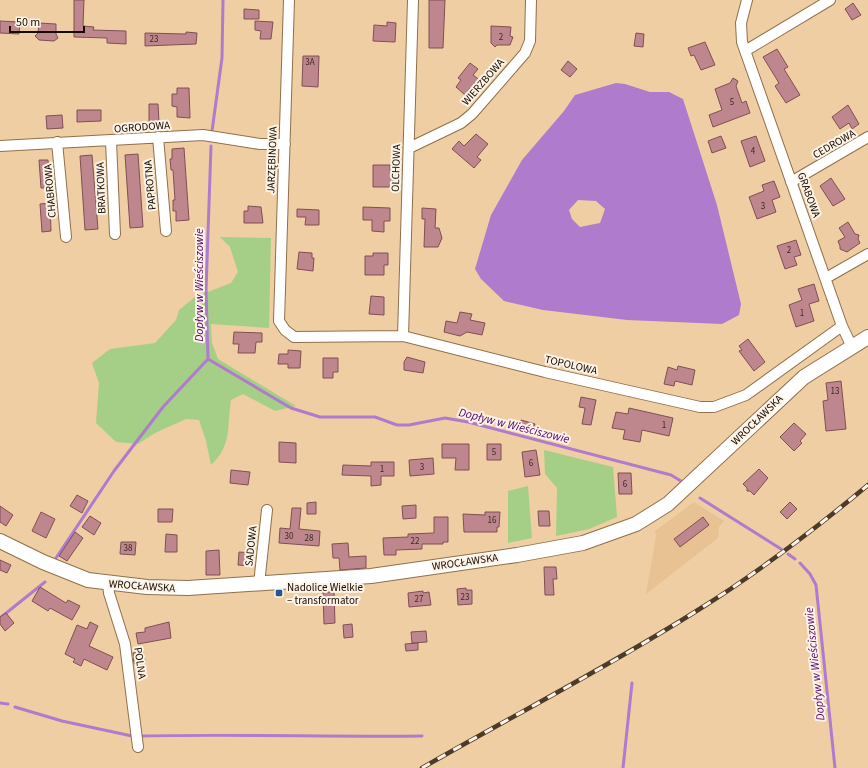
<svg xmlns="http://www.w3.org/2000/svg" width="868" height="768" font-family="'Source Sans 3',sans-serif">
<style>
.built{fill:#e8c293}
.green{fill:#a5cf86}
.water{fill:#af7bcc;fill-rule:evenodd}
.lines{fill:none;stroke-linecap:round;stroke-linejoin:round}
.stream{stroke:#af7bcc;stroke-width:3}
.building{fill:#bd878d;stroke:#804f54}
.street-casing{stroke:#8f7049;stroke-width:12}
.secondary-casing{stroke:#8f7049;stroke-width:16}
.street{stroke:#fff;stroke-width:10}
.secondary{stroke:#fff;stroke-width:14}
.rail-casing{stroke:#4c3b29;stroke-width:4.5}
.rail{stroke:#fef3e7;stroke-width:3;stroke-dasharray:9;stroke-linecap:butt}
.poi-dot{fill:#22578f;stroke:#fef3e7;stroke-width:1.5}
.labels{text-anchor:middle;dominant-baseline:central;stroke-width:4;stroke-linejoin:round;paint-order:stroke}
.number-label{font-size:9px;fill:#402a24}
.street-label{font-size:11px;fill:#170b01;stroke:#fef3e7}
.poi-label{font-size:11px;fill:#170b01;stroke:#fef3e7;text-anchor:start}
.water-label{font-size:12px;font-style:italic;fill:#51056e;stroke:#fef3e7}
</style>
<rect width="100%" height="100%" fill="#efcea4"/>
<path class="built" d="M694 502 724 521 719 527 718 538 646 594 656 536 655 531Z"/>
<path class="green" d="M220 237 271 238 269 328 211 324 212 343 218 359 296 406 275 411 243 394 231 400C227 426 232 446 211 465L206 441 199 420 186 419 155 433 138 444 116 442 96 423 99 383 92 363 110 349 155 343 176 320 179 310 195 297 231 283 238 272 230 247Z
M544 450 613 467 617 517 589 529 556 536 557 488 545 474Z
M528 486 532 538 508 543V491Z"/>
<path class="water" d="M616 83 625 84 650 92H669L683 99 717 205 741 304 739 315 722 324 627 320 543 310 504 301 481 279 475 269 491 215 522 160 564 111 575 95ZM578 200 596 201 605 209 600 223 580 227 572 219 569 210Z"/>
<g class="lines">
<path class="stream" d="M212 131 222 58 223 0
M211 146 206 291 208 359 291 408 320 417H375L397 425H409L445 418 468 422 671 475 681 481
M700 498 781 549
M788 554 795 559
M56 558 114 471 163 407 208 359
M800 563 810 574 816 585 835 768
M0 618 45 582
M0 703 8 704
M15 707 62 721 132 736
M142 736C235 734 329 737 422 736
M623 768 632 683"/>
</g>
<path class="building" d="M74 0H84L83 26 94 27 93 30 126 31V44L107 43V38L74 37Z
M429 0H445L443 48H429Z
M853 3 861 15 852 20 845 9Z
M244 9 259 10V19H244Z
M0 21 20 22 19 34 0 33Z
M255 21 273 22 271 39H260L261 31 255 30Z
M387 22 396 23 395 42 373 41 374 25 387 26Z
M39 23 56 24V34L58 38 54 41 39 40 35 36 38 33Z
M491 26 511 27 510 36 513 37 510 45H497L495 47 491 43Z
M186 32 197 33 196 44 145 46V33L186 34Z
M636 33 644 34 643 47 634 46Z
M705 42 715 65 701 70 694 55 691 56 688 48Z
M777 49 788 67 784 69 800 95 786 103 775 86 779 83 763 57Z
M303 56H319L318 87 302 86Z
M568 61 577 69 570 77 561 70Z
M470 63 478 69 473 75 481 81 473 90 470 88 465 95 456 87 461 80 458 78Z
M733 78 738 81 736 86 742 103 746 101 750 113 713 127 709 115 722 110 715 89 730 83Z
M177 88H189L190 118 177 117V107L172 106V94H177Z
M149 104H158L159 122H149Z
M848 105 859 124 852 129 849 123 840 129 832 117Z
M77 110H101V121L77 122Z
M62 115 63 128 47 129 46 116Z
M476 134 488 144 477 157 481 160 474 168 452 149 459 141 464 146Z
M721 136 726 148 712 153 708 141Z
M756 136 765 161 750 167 741 141Z
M184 148 189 220 176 221V211H173V200H175L173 170H171L170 159H172V149Z
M138 154 143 227 130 228 125 155Z
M92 155 98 229 85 230 80 156Z
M39 160H48L50 188H41Z
M373 165H390V171H393V187H373Z
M831 178 845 199 833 206 820 186Z
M774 181 780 197 772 200 776 212 757 219 749 197 764 191 762 185Z
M50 203 51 231 42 232 40 204Z
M248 206 261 207 263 223H244V211H248Z
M363 207 390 208V221H384V232L372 231V220H363Z
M422 208 436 209 435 228H439L442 238 438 247H424L425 219H422Z
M297 209 319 210V225H305L306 217H297Z
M848 222 855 234 859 235 858 239 860 243 847 252 840 249V246L838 241 845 237 839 228Z
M796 240 801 255 794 257 797 265 785 269 777 246Z
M299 252 312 253V258H314L313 271 297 269Z
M373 253H388V265H384V275H365V256H373Z
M814 284 819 301 809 304 814 321 796 327 789 305 802 300 798 289Z
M371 296 384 297V315L369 314Z
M460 312 472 314 470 320 485 323 482 335 467 332 460 336 444 332 446 321 457 323Z
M234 332 262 333V342H256L255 353H238L239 344H233Z
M748 339 765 362 754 371 739 351 742 350 739 346Z
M288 350 301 351 300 368H288V364H278L279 354H288Z
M407 357 425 362 423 373 404 370V362Z
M323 358H338V372H333V378H323Z
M678 366 695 370 692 385 675 381 674 386 664 384 668 367 677 370Z
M841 381 846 429 826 431 823 401 828 400 826 383Z
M581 397 596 400 591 425 582 424 585 408 579 407Z
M629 408 673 418 669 436 642 430 640 442 623 439 625 430 612 428 616 412 628 414Z
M521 420 535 424 532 432 518 429Z
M794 423 806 434 800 441 802 443 794 451 780 437Z
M279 442 296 443V463L279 462Z
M442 444H469V470H455L456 458H442Z
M487 444H501V460H487Z
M536 450 540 475 525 477 522 452Z
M433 458 434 474 410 476 409 460Z
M371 462H394V476H381V485L371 486V476L342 475 343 465 371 466Z
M759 469 768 478 754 495 750 491H747V488L743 484Z
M231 470 250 472 248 485 230 483Z
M618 473H631L632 494H619Z
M77 495 88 501 82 513 70 506Z
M316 502V514H307V503Z
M790 502 797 509 787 519 780 512Z
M416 505V518L403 519 402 506Z
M0 506 13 515 6 526 0 522Z
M292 508H301L299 529 320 531 319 546 279 543 280 528 290 529Z
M158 509H173L172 522H158Z
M538 511H549L550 526H539Z
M41 512 55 519 46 538 32 531Z
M485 512H500L499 527H497V532H464L463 514 485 515Z
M90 516 101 523 94 535 82 527Z
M434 517H448V542H443V544H422V549L396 550V555H384L383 538 408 537V534L434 533Z
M703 517 709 525 680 547 674 539Z
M75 532 83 538 67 561 59 556Z
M166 534 177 535V552H165Z
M121 542H136L135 555 120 554Z
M348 543 349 557 366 556V568L340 570 339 558H333L332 544Z
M219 550 220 575H206V551Z
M239 552 252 553 251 566 238 565Z
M0 560 11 565 7 573 0 570Z
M544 567H556L557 579H553L554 595H545Z
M40 587 66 603 68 600 80 606 72 620 50 608 48 611 32 601Z
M466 588V590H472V604L458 605 457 589Z
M423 591V593L429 592 431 605 409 607 408 593Z
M323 592H334L335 623 324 624Z
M6 613 14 623 5 631 0 624V617Z
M90 622 98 626 89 646 113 657 107 670 84 659 81 666 73 662 75 659 65 654 77 625 87 629Z
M169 622 171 638 138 644 136 633 145 632V628Z
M352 624 353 637 344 638 343 625Z
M426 631 427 642 412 643 411 632Z
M418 643V650L406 651 405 644Z
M143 651 145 661 134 664 133 653Z"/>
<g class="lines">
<defs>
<path id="street" d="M289 0 279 321 285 330 294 337 403 336 545 372 700 407H714L746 395 842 326
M747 0 741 23 742 42 842 326 852 347
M745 51 830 0
M158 137 166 231
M111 141 115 234
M57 142 66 237
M0 146 203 135 260 144H285
M409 148 461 123 472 114 525 53 530 41 531 0
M791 182 868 137
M826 278 868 254
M403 336 413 0
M108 584 109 593 125 644 138 747
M259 584 267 510"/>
<path id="secondary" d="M0 541 43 562 88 580 147 587 188 588 371 576 517 555 583 543 636 524 668 504 804 377 868 337"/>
</defs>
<use href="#street" class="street-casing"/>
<use href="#secondary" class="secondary-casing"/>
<use href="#street" class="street"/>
<use href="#secondary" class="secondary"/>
<defs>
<path id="rail" d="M422 768C514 715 608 667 698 610 757 573 814 530 868 485"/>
</defs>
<use href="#rail" class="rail-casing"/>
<use href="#rail" class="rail"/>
</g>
<rect class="poi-dot" x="275" y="589" width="8" height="8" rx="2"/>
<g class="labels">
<g class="number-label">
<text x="501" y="37">2</text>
<text x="154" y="39">23</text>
<text x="310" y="62">3A</text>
<text x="732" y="102">5</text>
<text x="753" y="151">4</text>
<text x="763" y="206">3</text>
<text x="789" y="250">2</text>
<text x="802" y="313">1</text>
<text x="835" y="391">13</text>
<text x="664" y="425">1</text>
<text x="494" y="452">5</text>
<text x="531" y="463">6</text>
<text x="422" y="467">3</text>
<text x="382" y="469">1</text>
<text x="625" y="484">6</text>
<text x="492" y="520">16</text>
<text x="289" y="536">30</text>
<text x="309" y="538">28</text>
<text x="415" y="541">22</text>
<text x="128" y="548">38</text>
<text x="465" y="597">23</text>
<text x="419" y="599">27</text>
</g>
<g class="street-label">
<text transform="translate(483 82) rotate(-49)">WIERZBOWA</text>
<text transform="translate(142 127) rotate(-4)">OGRODOWA</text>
<text transform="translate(834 144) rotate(-30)">CEDROWA</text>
<text transform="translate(272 160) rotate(-88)">JARZĘBINOWA</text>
<text transform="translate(396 168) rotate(-88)">OLCHOWA</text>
<text transform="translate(150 185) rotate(-95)">PAPROTNA</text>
<text transform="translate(101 188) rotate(-92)">BRATKOWA</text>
<text transform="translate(50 191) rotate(-95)">CHABROWA</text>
<text transform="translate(809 195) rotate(70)">GRABOWA</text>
<text transform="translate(571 365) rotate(13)">TOPOLOWA</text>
<text transform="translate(757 420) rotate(-44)">WROCŁAWSKA</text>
<text transform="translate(251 546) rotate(-84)">SADOWA</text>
<text transform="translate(465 562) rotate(-8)">WROCŁAWSKA</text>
<text transform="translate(142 586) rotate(4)">WROCŁAWSKA</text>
<text transform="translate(140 663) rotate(82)">POLNA</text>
</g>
<g class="poi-label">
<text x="287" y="587">Nadolice Wielkie<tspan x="287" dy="13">– transformator</tspan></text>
</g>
<g class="water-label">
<text transform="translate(199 285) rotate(-90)">Dopływ w Wieściszowie</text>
<text transform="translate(514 426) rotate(14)">Dopływ w Wieściszowie</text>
<text transform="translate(815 664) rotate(-96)">Dopływ w Wieściszowie</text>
</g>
</g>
<path d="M10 26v6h74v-6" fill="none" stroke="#170b01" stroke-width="2"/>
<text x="16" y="26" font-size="12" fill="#170b01" stroke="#fef3e7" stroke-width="3" paint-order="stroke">50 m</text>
</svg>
